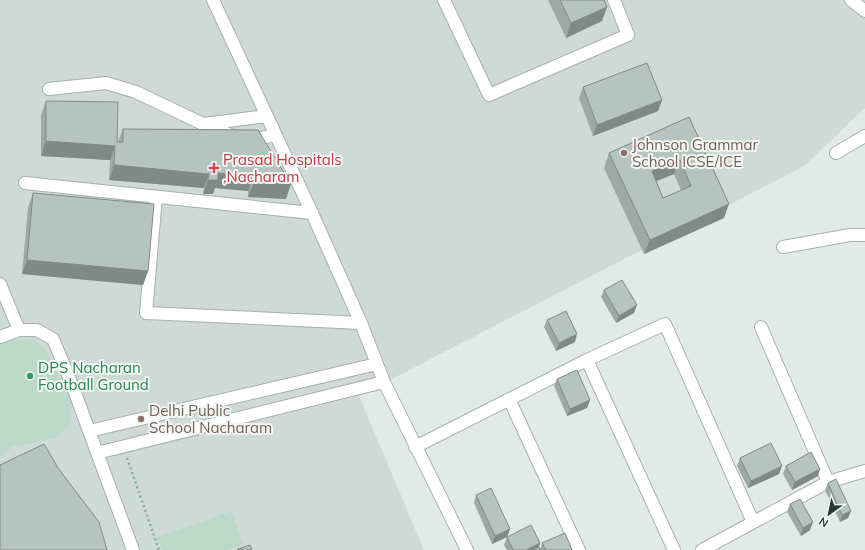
<svg xmlns="http://www.w3.org/2000/svg" width="865" height="550" font-family="Mulish,sans-serif">
<style>
.built{fill:#cfd9d6}
.green{fill:#bbd9c8}
.lines{fill:none;stroke-linecap:round;stroke-linejoin:round}
.minor-casing{stroke:#a4b1ae;stroke-width:14}
.path{stroke:#84aaa4;stroke-width:2.5;stroke-dasharray:2 3;stroke-linecap:butt}
.minor{stroke:#fff;stroke-width:12}
.wall{fill:#9da9a5;fill-rule:evenodd}
.shaded-wall{fill:#7f8986}
.building{fill:#b6c4c0;stroke:#7f8986;fill-rule:evenodd}
.education-dot{fill:#8d6e63;stroke:#f1f7f5;stroke-width:1.5}
.health-dot{fill:#e0444e;stroke:#f1f7f5;stroke-width:1.5}
.leisure-dot{fill:#2e9e5b;stroke:#f1f7f5;stroke-width:1.5}
.labels{text-anchor:middle;dominant-baseline:central;stroke-width:4;stroke-linejoin:round;paint-order:stroke}
.education-label{font-size:15px;fill:#785e54;stroke:#f1f7f5;text-anchor:start}
.health-label{font-size:15px;fill:#be3a42;stroke:#f1f7f5;text-anchor:start}
.leisure-label{font-size:15px;fill:#27864d;stroke:#f1f7f5;text-anchor:start}
</style>
<rect width="100%" height="100%" fill="#e1eae7"/>
<path class="built" d="M0 0H865V108L804 166 359 396 424 550H0Z"/>
<path class="green" d="M10 339 34 340 45 349 73 402 68 428 55 438 12 447 0 457V344Z
M232 511 243 545 228 550H162L157 537Z"/>
<g class="lines">
<defs>
<path id="minor" d="M213 0 312 213 361 323 384 382 467 550
M444 0 489 95 628 35 614 0
M851 0 865 11
M49 89 106 83 136 92 203 124 246 141 276 135
M204 124 267 116
M836 153 865 136
M25 183 312 213
M156 197 146 313 361 323
M783 247 850 235H865
M0 284 19 330
M761 327 828 482
M0 337 19 330H37L53 339 71 382 133 550
M587 360 674 550
M509 399 579 550
M89 431 377 364
M415 447 587 360 665 324 753 522
M97 453 384 382
M702 550 828 482 865 471"/>
</defs>
<use href="#minor" class="minor-casing"/>
<path class="path" d="M127 458 159 550"/>
<use href="#minor" class="minor"/>
</g>
<path class="wall" d="M548 0H604L607 7 602 21 566 38Z
M583 87 662 100 658 111 593 136 579 98Z
M46 101 117 142H118L123 129 258 130 286 199 248 197V191L215 188 213 194H203L204 188 109 180 110 160 41 156V115Z
M689 117 724 218 644 254 604 168 609 153ZM674 174 681 190 663 198 656 181Z
M33 193 148 271 143 285 22 274 28 207Z
M604 290 634 313 616 323 601 297Z
M547 320 575 342 556 351 544 327Z
M557 379 590 400 587 408 567 416 554 386Z
M740 458 782 466 779 474 748 488 737 466Z
M786 466 818 476 792 490 783 474Z
M828 483 851 511 848 518 840 522 825 490Z
M476 495 510 529 507 537 492 544 474 503Z
M790 504 810 530 801 536 787 512Z
M507 537 540 543 539 547 540 550 542 543 572 550H507L504 545Z"/>
<path class="shaded-wall" d="M607 7 602 21 566 38 571 23Z
M662 100 658 111 593 136 597 125Z
M46 141 115 146 110 160 41 156Z
M680 160 674 174 647 185 652 171Z
M114 165 209 174 204 188 109 180Z
M218 173 253 177 248 191 215 188 213 194H203L208 180Z
M254 183 291 184 286 199 248 197Z
M729 204 724 218 644 254 650 240Z
M27 260 148 271 143 285 22 274Z
M637 305 634 313 616 323 619 316Z
M577 334 575 342 556 351 559 343Z
M590 400 587 408 567 416 570 409Z
M782 466 779 474 748 488 751 481Z
M820 469 818 476 792 490 795 482Z
M851 511 848 518 840 522 842 515Z
M813 522 810 530 801 536 803 528Z
M510 529 507 537 492 544 495 536Z
M540 543 537 550H526Z"/>
<path class="building" d="M560 0H604L607 7 571 23Z
M647 63 662 100 597 125 583 87Z
M46 101 118 102 117 142H123V129L258 130 291 184 254 183 253 177 218 173V180H208L209 174 114 165 115 146 46 141Z
M689 117 729 204 650 240 609 153ZM680 160 691 186 663 198 652 171Z
M33 193 154 204 148 271 27 260Z
M622 280 637 305 619 316 604 290Z
M566 311 577 334 559 343 547 320Z
M577 370 590 400 570 409 557 379Z
M771 443 782 466 751 481 740 458Z
M44 444 58 468 99 522 107 550H0V465Z
M811 452 820 469 795 482 786 466Z
M836 479 851 511 842 515 828 483Z
M491 488 510 529 495 536 476 495Z
M800 499 813 522 803 528 790 504Z
M531 525 540 543 526 550H513L507 537Z
M565 533 572 550H546L542 543Z
M250 545 252 550H238V549Z
M539 547 540 550H532Z"/>
<g class="education-dot">
<circle cx="624" cy="153" r="4"/>
<circle cx="141" cy="419" r="4"/>
</g>
<path class="health-dot" d="M212 162h4v4h4v4h-4v4h-4v-4h-4v-4h4z"/>
<circle class="leisure-dot" cx="30" cy="376" r="4"/>
<g class="labels">
<g class="education-label">
<text x="632" y="144">Johnson Grammar<tspan x="632" dy="17">School ICSE/ICE</tspan></text>
<text x="149" y="410">Delhi Public<tspan x="149" dy="17">School Nacharam</tspan></text>
</g>
<g class="health-label">
<text x="223" y="159">Prasad Hospitals<tspan x="223" dy="17">,Nacharam</tspan></text>
</g>
<g class="leisure-label">
<text x="38" y="367">DPS Nacharan<tspan x="38" dy="17">Football Ground</tspan></text>
</g>
</g>
<g transform="translate(829 514) rotate(213)" stroke="#f1f7f5" stroke-width="3" paint-order="stroke">
<path d="M0-3L7 15L0 10L-7 15Z" fill="#233936"/>
<text y="-6" font-size="11" font-weight="bold" text-anchor="middle" fill="#233936">N</text>
</g>
</svg>
